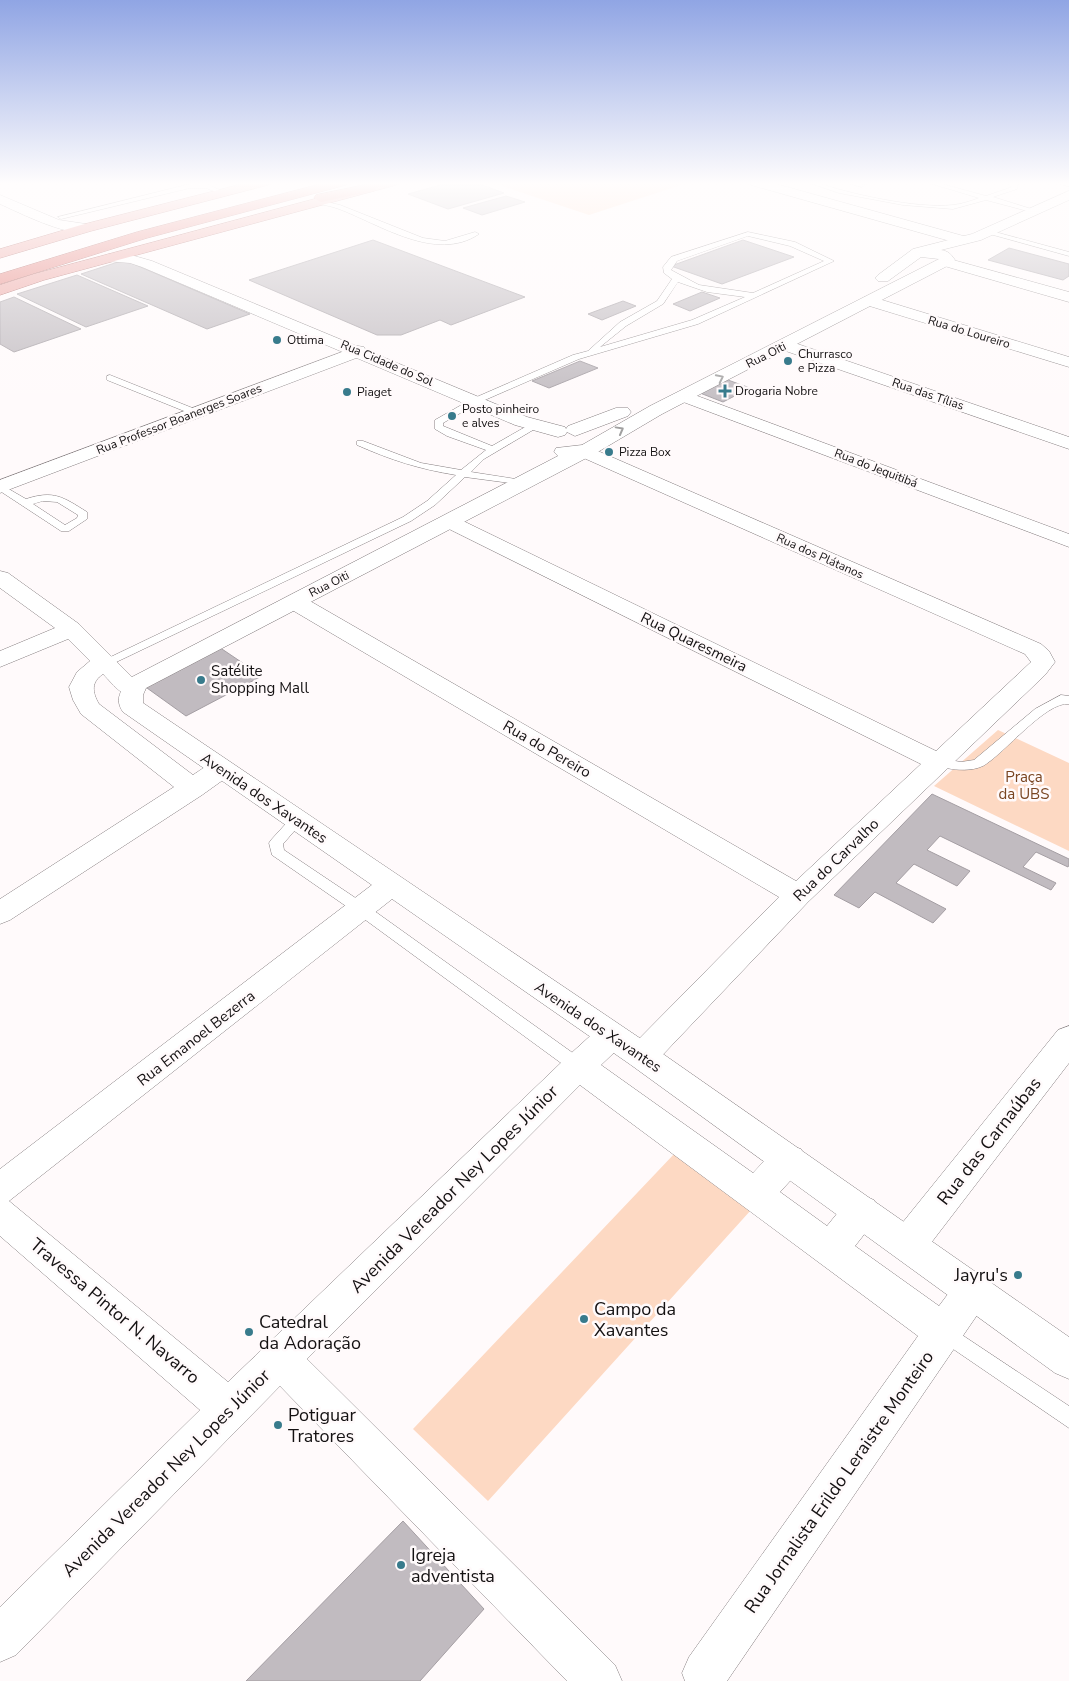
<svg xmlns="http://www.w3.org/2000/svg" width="1069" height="1681" font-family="'Nunito Sans',sans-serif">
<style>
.green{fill:#fdd9c3}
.building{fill:#c1bbc0;stroke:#a49ea3}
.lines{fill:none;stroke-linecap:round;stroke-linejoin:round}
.service-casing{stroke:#847d7f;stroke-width:1}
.minor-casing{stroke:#847d7f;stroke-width:1}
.tertiary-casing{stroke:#847d7f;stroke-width:1}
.secondary-casing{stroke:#847d7f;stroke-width:1}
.primary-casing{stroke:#974441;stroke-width:1}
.trunk-casing{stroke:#974441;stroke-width:1}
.service{fill:#fff;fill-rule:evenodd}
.minor{fill:#fff;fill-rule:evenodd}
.tertiary{fill:#fff;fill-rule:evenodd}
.secondary{fill:#fff;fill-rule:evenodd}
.primary{fill:#eba09d;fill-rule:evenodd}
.trunk{fill:#e4807c;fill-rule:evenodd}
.oneway{stroke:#a1a0a0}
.poi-dot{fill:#387b8c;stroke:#fffafb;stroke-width:2}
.labels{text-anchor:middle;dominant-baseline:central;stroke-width:5;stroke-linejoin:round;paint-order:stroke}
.far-street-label{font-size:12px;fill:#141112;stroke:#fffafb}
.far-poi-label{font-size:12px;fill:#141112;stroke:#fffafb;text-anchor:start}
.street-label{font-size:15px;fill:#141112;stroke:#fffafb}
.poi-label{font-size:15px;fill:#141112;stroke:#fffafb;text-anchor:start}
.park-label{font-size:15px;fill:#794521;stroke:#fffafb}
.near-street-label{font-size:18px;fill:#141112;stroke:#fffafb}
.near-poi-label{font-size:18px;fill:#141112;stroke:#fffafb;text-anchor:start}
</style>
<rect width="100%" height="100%" fill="#fffafb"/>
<path class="green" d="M490 182H690L589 215Z
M998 730 1069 763V851L934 786Z
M675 1153 751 1210 488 1501 413 1429Z"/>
<path class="building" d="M451 182H474L504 193 448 209 408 194Z
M506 196 525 202 482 215 463 208Z
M373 240 525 297 451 325 440 320 401 335H377L249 280Z
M743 240 794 257 722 284 671 266Z
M1009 248 1069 264V276L1063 280 988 260Z
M124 260 250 314 207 329 81 274Z
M77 275 148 306 86 327 17 294Z
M702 292 720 298 690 311 673 304Z
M14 297 81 329 14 352 0 344V302Z
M623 301 636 306 602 320 588 314Z
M580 361 598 368 549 388 532 381Z
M728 380 750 388 723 402 700 393Z
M216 645 262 676 186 716 140 683Z
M932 794 1069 859V865L1068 867 1036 852 1023 867 1056 883 1051 890 940 836 927 850 970 871 957 886 914 864 896 883 946 909 933 923 875 892 859 908 834 895Z
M403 1521 484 1609 420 1681H246Z"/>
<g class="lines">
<defs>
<path id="service" d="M807 182H815C850 194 916 209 953 205 962 204 971 201 979 198L926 182H935L986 196 1012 187 1006 182H1014L1018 184 1017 189 993 197 1038 211 1035 213 986 200 953 209 903 205 839 193Z
M845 182H855L865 185 862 187Z
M1052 182H1069V186Z
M190 184H207L224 192 221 194 206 188H190L61 219 58 217Z
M318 200 340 205 423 238 445 241 475 232 479 234C436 263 379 224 339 209 331 206 323 205 316 203Z
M988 230 1069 252V256L986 233Z
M748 232 795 242 834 261 698 324 579 359 478 403 443 423V426L492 446 527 426H533V430L484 459 471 472 522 480 525 481V485L465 477 435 505 411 521 108 666 104 667 98 663 403 517 427 501 456 475C419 469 391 460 357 445V441H363L421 463 461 470 486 450 447 436 435 429V420L472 399 573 355 588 351 620 322 657 301 672 279 664 273 663 267 671 257ZM748 236 790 246 824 261 753 293 699 285 671 270 677 261ZM678 282 707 292 745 297 692 320 600 347 626 326 663 304Z
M110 375 200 411 202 413 194 415 107 380V376Z
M0 484 26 499C54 490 63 497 87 512V519L69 531H61L0 491ZM43 501 57 502 78 515 77 518 65 525 33 504Z
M1061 695 1069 696V704C1046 701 1004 754 983 766 968 773 948 769 933 765L932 762 938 758 961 762 974 760 1035 709Z
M296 816 303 821 283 844 284 850 366 905 584 1061 586 1066 584 1071 578 1073 572 1071 356 913 272 855 269 843 271 840 291 818Z
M944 1323 1069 1406V1428L937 1338 934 1332 937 1326Z"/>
<path id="minor" d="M869 296 1069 357V367L863 304 861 301 863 298Z
M786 340 1069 437V449L780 349 778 345 780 341Z
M358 346 364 347 366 351 364 355 0 493V480Z
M684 391 1069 534V547L678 400 675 396 678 392Z
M584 445 1041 644 1049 651 1055 662 1045 675 808 902 653 1065 642 1069 631 1065 626 1056 631 1047 779 897 287 607 284 602 287 597 295 595 303 597 796 881 921 764 443 526 440 522 443 518 450 516 457 518 936 751 1031 662 1025 654 577 455 575 451 577 447Z
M0 571 8 573 79 624 145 690 142 695C123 700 115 686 103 674 91 682 92 692 99 704L193 775C205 767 215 759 230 763L234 769 230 775 202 795 10 920 0 924V899L174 787 81 714 73 700 69 687 77 672 90 661 68 639 0 667V651L55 628 0 588Z
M391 875 401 878 405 885 401 892 9 1201 228 1382 567 1057 600 1027 611 1023 622 1027 627 1036 622 1045 601 1065 753 1173C769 1157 777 1140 801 1149L806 1159 801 1169 780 1192 827 1226 848 1200 861 1195 874 1200 879 1211 874 1222 855 1246 939 1306 960 1278 973 1273 986 1278 992 1290 986 1302 727 1681H685L682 1673 689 1657 918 1336 580 1085 307 1359 615 1665 622 1681H567L280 1386 16 1655 0 1662V1607L200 1410 0 1236V1169L381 878Z
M1069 1026V1063L921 1256 908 1260 895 1256 890 1244 895 1232 1058 1030Z"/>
<path id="tertiary" d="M750 182H769L967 237 969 240 962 244 957 243 751 185Z
M946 258 1069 292V302L941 265 939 262 941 259Z"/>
<path id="secondary" d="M1069 191V200L981 240 941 250C948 251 951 254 955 260L953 263 662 414 596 453 146 688 143 695V703L653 1047 1069 1337V1379L1055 1373 631 1065 123 712C114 699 121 690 130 678L558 456 554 452 556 448 582 445 650 406 939 259 921 257 888 281H878L875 278 878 275 913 249 972 234Z
M0 195 59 220 86 224 93 228C80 244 16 211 0 204Z
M111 254 131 255 152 261 527 417 565 427 566 429 568 426 616 408H628L631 412 628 416 575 436 567 432 565 435 558 437 515 425 142 267 130 263 106 261 104 258 106 255Z"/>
<path id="primary" d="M250 182H269L268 185 91 231 0 258V249L81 225Z
M378 182H397L396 185 44 280 0 295V285L34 274Z"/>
<path id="trunk" d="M328 182H347L346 185 147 238 0 284V274L137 232Z
M369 184 374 185 376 188 374 191 321 202 314 198 316 195Z"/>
</defs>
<use href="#service" class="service-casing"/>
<use href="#minor" class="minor-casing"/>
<use href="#tertiary" class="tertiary-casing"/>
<use href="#secondary" class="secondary-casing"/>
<use href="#primary" class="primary-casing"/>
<use href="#trunk" class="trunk-casing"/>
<use href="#service" class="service"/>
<use href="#minor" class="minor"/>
<use href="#tertiary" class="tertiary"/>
<use href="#secondary" class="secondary"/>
<use href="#primary" class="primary"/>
<use href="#trunk" class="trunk"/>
</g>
<defs><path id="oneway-chevron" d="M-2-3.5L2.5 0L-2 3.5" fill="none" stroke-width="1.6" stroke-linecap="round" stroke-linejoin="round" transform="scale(1.25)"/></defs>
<g class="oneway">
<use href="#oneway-chevron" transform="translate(720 378) rotate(-26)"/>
<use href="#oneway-chevron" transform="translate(620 430) rotate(-29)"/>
</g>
<linearGradient id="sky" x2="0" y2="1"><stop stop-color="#90a5e4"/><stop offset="0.44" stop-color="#fffdfd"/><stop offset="1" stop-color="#fffdfd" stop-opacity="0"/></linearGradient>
<rect width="1069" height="417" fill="url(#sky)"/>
<g class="poi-dot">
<circle cx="277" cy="340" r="5"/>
<circle cx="788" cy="361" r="5"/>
<path d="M722.5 383.5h5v5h5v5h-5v5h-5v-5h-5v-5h5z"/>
<circle cx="347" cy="392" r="5"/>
<circle cx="452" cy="416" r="5"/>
<circle cx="609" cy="452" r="5"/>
<circle cx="201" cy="680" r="5"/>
<circle cx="1018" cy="1275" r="5"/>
<circle cx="584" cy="1319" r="5"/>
<circle cx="249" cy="1332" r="5"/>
<circle cx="278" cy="1425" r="5"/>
<circle cx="401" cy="1565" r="5"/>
</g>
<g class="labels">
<g class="far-street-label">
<text transform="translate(969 332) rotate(17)">Rua do Loureiro</text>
<text transform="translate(766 355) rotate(-27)">Rua Oiti</text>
<text transform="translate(387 363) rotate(23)">Rua Cidade do Sol</text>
<text transform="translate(928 394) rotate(19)">Rua das Tílias</text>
<text transform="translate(179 419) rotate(-21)">Rua Professor Boanerges Soares</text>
<text transform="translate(876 468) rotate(21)">Rua do Jequitibá</text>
<text transform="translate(820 556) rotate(24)">Rua dos Plátanos</text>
<text transform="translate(329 584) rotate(-27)">Rua Oiti</text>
</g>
<g class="far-poi-label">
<text x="287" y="340">Ottima</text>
<text x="798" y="354">Churrasco<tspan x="798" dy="14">e Pizza</tspan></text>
<text x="735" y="391">Drogaria Nobre</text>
<text x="357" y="392">Piaget</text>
<text x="462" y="409">Posto pinheiro<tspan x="462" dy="14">e alves</tspan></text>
<text x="619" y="452">Pizza Box</text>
</g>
<g class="street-label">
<text transform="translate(694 642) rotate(26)">Rua Quaresmeira</text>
<text transform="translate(547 749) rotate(30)">Rua do Pereiro</text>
<text transform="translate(264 798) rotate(34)">Avenida dos Xavantes</text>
<text transform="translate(836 860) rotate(-44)">Rua do Carvalho</text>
<text transform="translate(598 1027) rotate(34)">Avenida dos Xavantes</text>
<text transform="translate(196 1038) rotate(-38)">Rua Emanoel Bezerra</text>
</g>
<g class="poi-label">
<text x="211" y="671">Satélite<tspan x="211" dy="17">Shopping Mall</tspan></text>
</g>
<g class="park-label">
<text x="1024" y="777">Praça<tspan x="1024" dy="17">da UBS</tspan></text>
</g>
<g class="near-street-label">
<text transform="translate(989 1141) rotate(-52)">Rua das Carnaúbas</text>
<text transform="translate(454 1189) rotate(-45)">Avenida Vereador Ney Lopes Júnior</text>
<text transform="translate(115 1311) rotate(40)">Travessa Pintor N. Navarro</text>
<text transform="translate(166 1473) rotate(-45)">Avenida Vereador Ney Lopes Júnior</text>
<text transform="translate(839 1482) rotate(-55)">Rua Jornalista Erildo Leraistre Monteiro</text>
</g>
<g class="near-poi-label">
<text x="1008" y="1275" text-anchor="end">Jayru's</text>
<text x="594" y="1309">Campo da<tspan x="594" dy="21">Xavantes</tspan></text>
<text x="259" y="1322">Catedral<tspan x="259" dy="21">da Adoração</tspan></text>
<text x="288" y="1415">Potiguar<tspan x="288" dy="21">Tratores</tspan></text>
<text x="411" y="1555">Igreja<tspan x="411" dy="21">adventista</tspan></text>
</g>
</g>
</svg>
